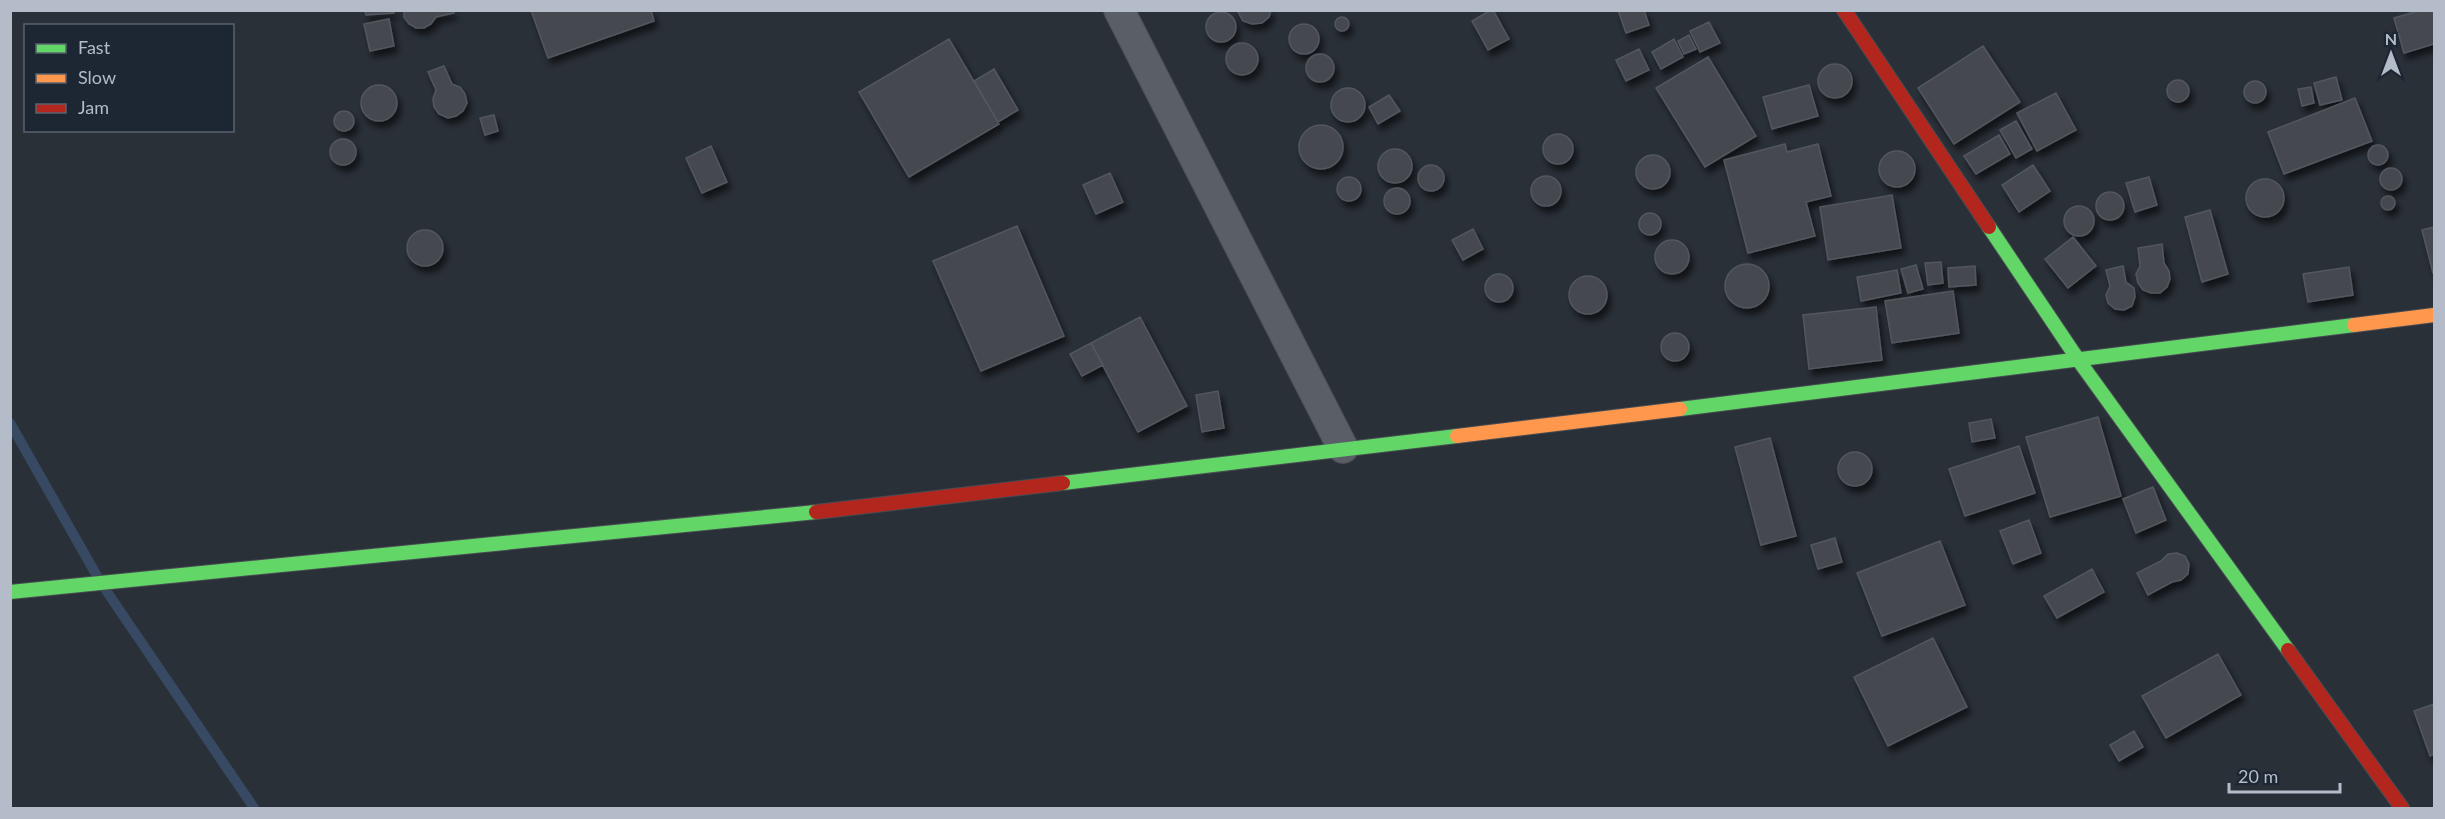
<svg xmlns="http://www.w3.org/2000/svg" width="2445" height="819" font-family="Lato,sans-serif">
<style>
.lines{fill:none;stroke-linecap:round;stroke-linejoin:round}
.stream{stroke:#384963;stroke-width:10}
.building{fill:#444950;stroke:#52575f;stroke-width:1.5;filter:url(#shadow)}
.street-casing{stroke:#484c53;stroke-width:32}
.fast-casing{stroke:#484c53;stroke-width:16}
.slow-casing{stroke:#484c53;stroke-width:16}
.jam-casing{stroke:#484c53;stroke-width:16}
.street{stroke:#5a5e66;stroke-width:30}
.fast{stroke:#63d668;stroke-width:14}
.slow{stroke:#ff974d;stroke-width:14}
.jam{stroke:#b3261e;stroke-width:14}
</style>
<defs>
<filter id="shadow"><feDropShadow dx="3.5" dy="6" stdDeviation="3" flood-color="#0009"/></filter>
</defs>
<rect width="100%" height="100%" fill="#2a3038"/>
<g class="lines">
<path class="stream" d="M10 423 101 583 254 808"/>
</g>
<path class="building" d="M365 10H394V13L366 15Z
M404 10H453L454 13 436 17 431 24 424 28H416L409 24 404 17Z
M531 10H651L654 21 548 58Z
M1237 10H1271L1269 17 1262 23 1252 24 1243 21Z
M1491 10H1493L1509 39 1488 50 1472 21Z
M1618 10H1644L1649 25 1626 33Z
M2421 10H2434V44L2404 53 2394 18Z
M1206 27a15 15 0 1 1 30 0a15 15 0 1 1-30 0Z
M1335 24a7 7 0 1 1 14 0a7 7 0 1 1-14 0Z
M389 19 394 46 370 51 364 24Z
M1709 22 1720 43 1700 52 1690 31Z
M1289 39a15 15 0 1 1 30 0a15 15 0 1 1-30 0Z
M1689 35 1696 49 1684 54 1678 41Z
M949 39 999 124 909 177 859 92Z
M1674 39 1683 57 1661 69 1652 52Z
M1226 59a16 16 0 1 1 32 0a16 16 0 1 1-32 0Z
M1983 46 2020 102 1954 144 1918 88Z
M1639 49 1649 70 1626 81 1616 60Z
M1306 68a14 14 0 1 1 28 0a14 14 0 1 1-28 0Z
M1708 57 1756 136 1705 167 1656 88Z
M1818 81a17 17 0 1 1 34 0a17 17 0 1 1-34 0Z
M444 66 452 84 460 87 465 94 467 103 463 111 456 116 448 118 439 114 434 107 433 99 436 90 428 72Z
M994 69 1018 110 998 122 974 81Z
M2336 77 2342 100 2320 105 2314 83Z
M2167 91a11 11 0 1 1 22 0a11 11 0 1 1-22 0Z
M2244 92a11 11 0 1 1 22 0a11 11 0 1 1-22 0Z
M361 103a18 18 0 1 1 36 0a18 18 0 1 1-36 0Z
M1809 85 1818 116 1772 129 1763 97Z
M2311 87 2314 103 2302 106 2298 89Z
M1331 105a17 17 0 1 1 34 0a17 17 0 1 1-34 0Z
M2056 93 2076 130 2037 151 2017 113Z
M1389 95 1400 111 1378 124 1369 107Z
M2355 98 2372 141 2284 174 2268 132Z
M334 121a10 10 0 1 1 20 0a10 10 0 1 1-20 0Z
M494 115 498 131 485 135 480 118Z
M2016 121 2032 149 2016 158 2000 130Z
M1299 147a22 22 0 1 1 44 0a22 22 0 1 1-44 0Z
M1543 149a15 15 0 1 1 30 0a15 15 0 1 1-30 0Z
M1999 135 2010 154 1976 174 1964 156Z
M330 152a13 13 0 1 1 26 0a13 13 0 1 1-26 0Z
M1785 144 1787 152 1818 144 1831 196 1806 202 1815 236 1748 253 1724 160Z
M2368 155a10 10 0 1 1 20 0a10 10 0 1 1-20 0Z
M711 146 727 182 702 193 686 158Z
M1378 166a17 17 0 1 1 34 0a17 17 0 1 1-34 0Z
M1879 169a18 18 0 1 1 36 0a18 18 0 1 1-36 0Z
M1636 172a17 17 0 1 1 34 0a17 17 0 1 1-34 0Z
M2033 165 2050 191 2019 212 2002 185Z
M1418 178a13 13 0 1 1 26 0a13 13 0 1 1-26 0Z
M2380 179a11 11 0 1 1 22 0a11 11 0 1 1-22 0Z
M1110 173 1123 202 1096 214 1083 185Z
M1531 191a15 15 0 1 1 30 0a15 15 0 1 1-30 0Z
M2149 177 2157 205 2135 212 2126 183Z
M1337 189a12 12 0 1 1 24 0a12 12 0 1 1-24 0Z
M2246 198a19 19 0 1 1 38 0a19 19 0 1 1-38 0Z
M1384 201a13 13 0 1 1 26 0a13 13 0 1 1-26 0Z
M2096 206a14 14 0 1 1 28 0a14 14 0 1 1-28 0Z
M1892 195 1901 248 1828 260 1820 207Z
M2381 203a7 7 0 1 1 14 0a7 7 0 1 1-14 0Z
M2064 221a15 15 0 1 1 30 0a15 15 0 1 1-30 0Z
M2210 210 2228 274 2202 282 2185 217Z
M1639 224a11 11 0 1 1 22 0a11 11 0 1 1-22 0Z
M1017 226 1064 336 981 371 933 261Z
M2434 227V273H2433L2422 230Z
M1473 229 1483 249 1463 260 1452 240Z
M407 248a18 18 0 1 1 36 0a18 18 0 1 1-36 0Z
M2073 237 2096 266 2068 288 2045 259Z
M1655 257a17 17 0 1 1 34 0a17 17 0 1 1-34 0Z
M2162 244 2164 263 2169 271 2170 279 2167 287 2160 293H2151L2143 290 2138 283 2136 274 2140 266 2138 248Z
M1941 262 1943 283 1928 285 1925 263Z
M1725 286a22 22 0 1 1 44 0a22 22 0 1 1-44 0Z
M1916 265 1923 289 1908 293 1901 269Z
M1975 266 1976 285 1949 287 1948 268Z
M2123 266 2126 282 2134 288 2135 297 2132 306 2124 310 2115 309 2108 303 2106 295 2110 286 2106 270Z
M2349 267 2353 295 2308 302 2303 274Z
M1897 270 1901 293 1861 301 1857 277Z
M1485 288a14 14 0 1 1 28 0a14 14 0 1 1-28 0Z
M1569 295a19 19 0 1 1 38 0a19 19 0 1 1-38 0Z
M1953 291 1959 333 1892 343 1885 301Z
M1876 307 1882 360 1809 369 1803 315Z
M1140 317 1187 406 1138 432 1091 343Z
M1661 347a14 14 0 1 1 28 0a14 14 0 1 1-28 0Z
M1091 343 1103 365 1082 376 1070 354Z
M1218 391 1224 428 1202 432 1196 395Z
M2098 417 2121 496 2050 517 2026 437Z
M1991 419 1995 438 1972 442 1969 423Z
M1770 438 1796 536 1761 545 1735 447Z
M2019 446 2035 493 1965 516 1949 469Z
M1838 469a17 17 0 1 1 34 0a17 17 0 1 1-34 0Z
M2153 487 2166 520 2136 533 2123 499Z
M2029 520 2041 553 2013 564 2000 531Z
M1835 538 1842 562 1818 569 1811 545Z
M1940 541 1965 605 1882 636 1857 573Z
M2177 553 2185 556 2189 564 2188 574 2181 580 2172 582 2148 595 2137 573 2161 561 2168 554Z
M2092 569 2104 592 2057 618 2044 596Z
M1933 638 1967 707 1888 746 1854 677Z
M2218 654 2241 695 2166 738 2142 696Z
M2434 704V754L2430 756 2414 711Z
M2134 731 2143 747 2119 761 2110 745Z"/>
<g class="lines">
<defs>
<path id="street" d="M1119 10 1343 448"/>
<path id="fast" d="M1989 227 2079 361 2288 650
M1680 409 2354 325
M1063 483 1457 436
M10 592 816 512"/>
<path id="slow" d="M2354 325 2434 315
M1457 436 1680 409"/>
<path id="jam" d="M1844 10 1989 227
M816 512 1063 483
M2288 650 2402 808"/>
</defs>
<use href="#street" class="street-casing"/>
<use href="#fast" class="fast-casing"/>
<use href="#slow" class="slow-casing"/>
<use href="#jam" class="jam-casing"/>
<use href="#street" class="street"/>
<use href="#fast" class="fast"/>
<use href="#slow" class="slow"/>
<use href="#jam" class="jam"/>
</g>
<rect width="2445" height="819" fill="none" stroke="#b4bcc9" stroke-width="24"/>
<rect x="24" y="24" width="210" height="108" fill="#1d2633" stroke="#59626f" stroke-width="1.5"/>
<rect x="36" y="44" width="30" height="9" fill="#63d668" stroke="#59626f" stroke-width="1.5"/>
<text x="78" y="54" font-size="18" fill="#b4bcc9">Fast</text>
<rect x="36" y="74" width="30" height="9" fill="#ff974d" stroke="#59626f" stroke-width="1.5"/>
<text x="78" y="84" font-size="18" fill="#b4bcc9">Slow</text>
<rect x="36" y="104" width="30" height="9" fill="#b3261e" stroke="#59626f" stroke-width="1.5"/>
<text x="78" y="114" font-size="18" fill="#b4bcc9">Jam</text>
<g transform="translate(2391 54)" stroke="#1d2633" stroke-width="4.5" paint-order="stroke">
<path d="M0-4.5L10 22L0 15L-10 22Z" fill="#b4bcc9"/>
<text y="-9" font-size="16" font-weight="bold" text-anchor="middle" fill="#b4bcc9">N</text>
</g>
<path d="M2229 783v9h111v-9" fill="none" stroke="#b4bcc9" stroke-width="3"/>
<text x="2238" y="783" font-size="18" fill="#b4bcc9" stroke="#1d2633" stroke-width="4.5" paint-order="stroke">20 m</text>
</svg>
